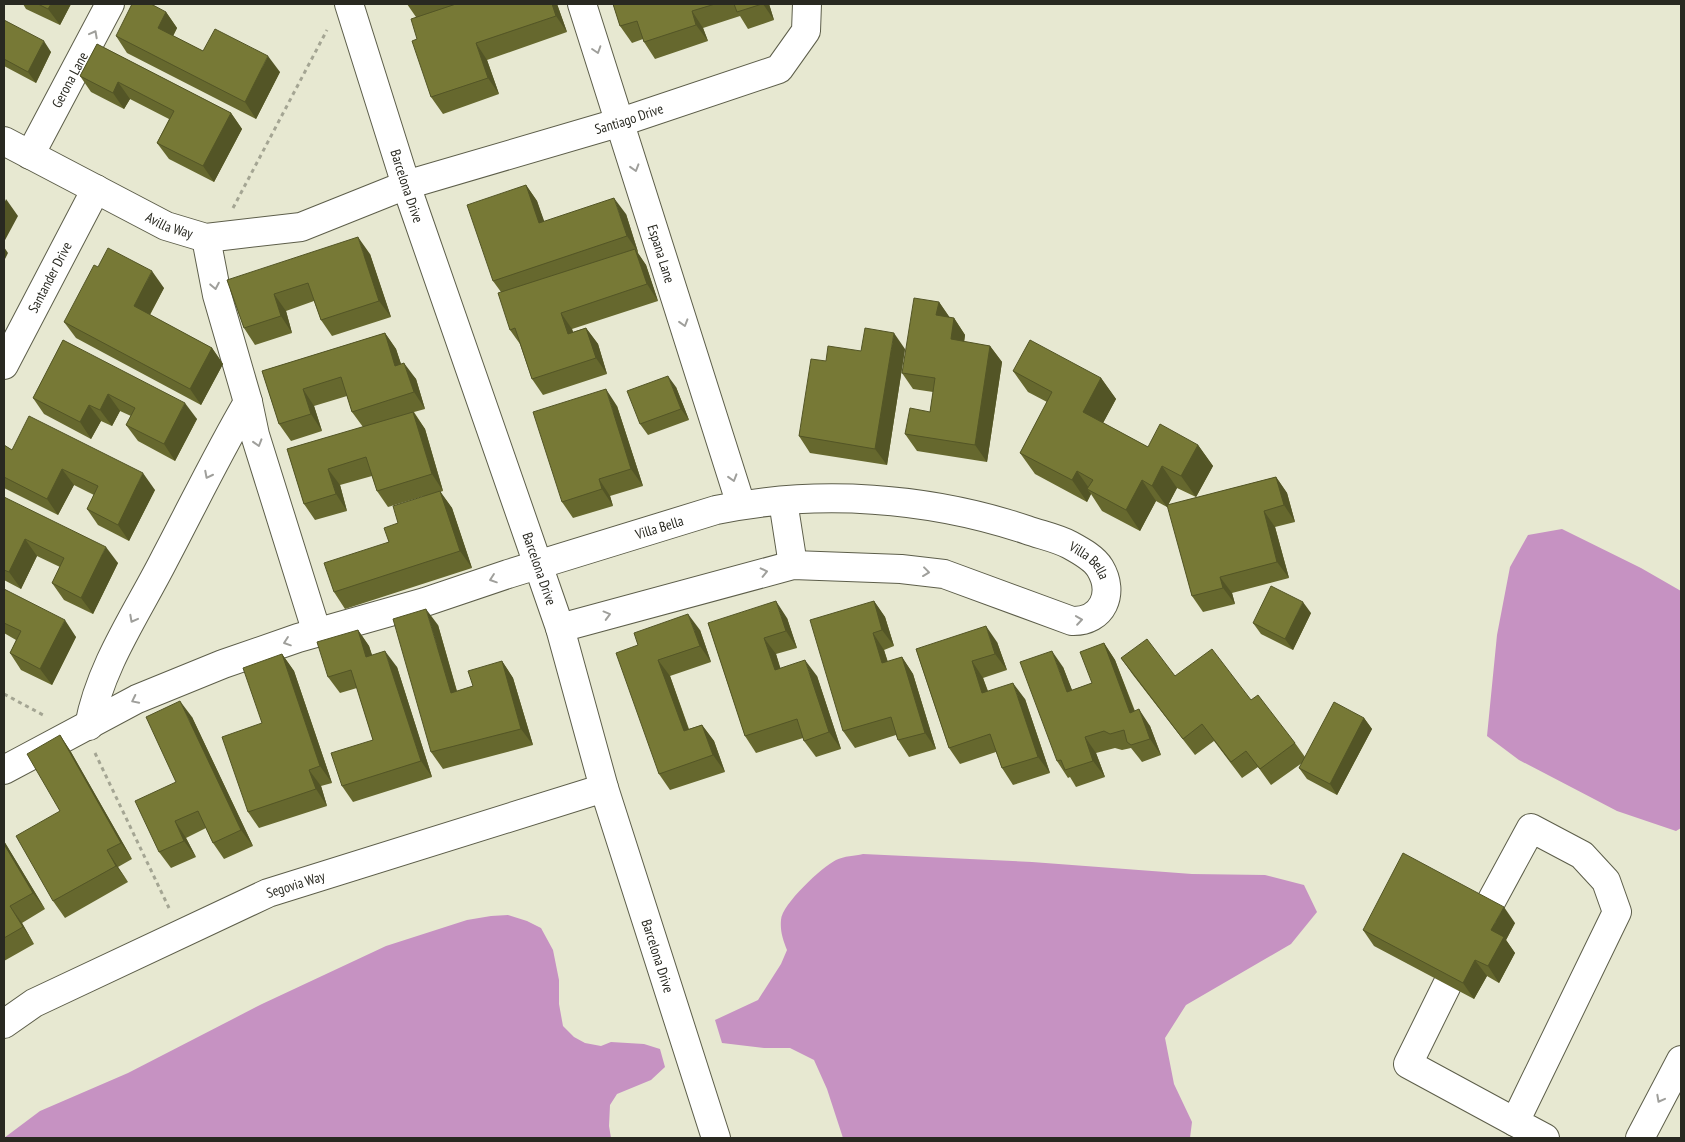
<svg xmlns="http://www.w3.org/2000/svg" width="1685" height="1142" font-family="'PT Sans Narrow',sans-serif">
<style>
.water{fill:#c692c2}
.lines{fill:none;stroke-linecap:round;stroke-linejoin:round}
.minor-casing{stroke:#5d5e4a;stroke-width:30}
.major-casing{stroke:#5d5e4a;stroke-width:30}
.path{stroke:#a4a593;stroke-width:3;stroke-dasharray:4 4;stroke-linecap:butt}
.minor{stroke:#fff;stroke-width:28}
.major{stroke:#fff;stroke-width:28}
.wall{fill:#66682e}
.shaded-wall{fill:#535526}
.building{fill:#777936;stroke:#535526}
.oneway{stroke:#9f9f9b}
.labels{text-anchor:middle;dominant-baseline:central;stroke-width:4;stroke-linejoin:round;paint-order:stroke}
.street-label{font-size:14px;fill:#292921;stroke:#f4f5de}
</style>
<rect width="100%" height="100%" fill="#e7e8d1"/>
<path class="water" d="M1562 529 1641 568 1681 591V828L1676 831 1617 811 1519 760 1487 736 1497 635 1510 567 1528 535Z
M863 854 1032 862 1192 874 1265 875 1304 885 1317 912 1291 944 1186 1005 1165 1038 1174 1084 1192 1122 1190 1138H843L827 1089 814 1060 790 1048H764L722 1043 715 1020 758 1000 781 964 787 950C783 940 780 931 781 920 782 904 822 867 836 860 844 856 855 856 863 854Z
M508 915 527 921 541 928 553 950 559 980V1004L563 1026 574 1037 585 1043 601 1046 611 1042 644 1044 660 1049 665 1067 651 1080 617 1094 610 1105 609 1126 611 1138H4L40 1111 128 1073 262 1004 386 946 467 920 491 916Z"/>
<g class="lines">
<defs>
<g id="minor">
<path id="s1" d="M349 4 406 185 560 628 604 788 716 1138"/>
<path id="s2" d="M582 4 741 505"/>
<path id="s3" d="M4 141 166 226 206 238 301 227 406 185 621 122 779 69 806 31 807 4"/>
<path id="s4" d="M30 155 110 4"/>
<path d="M206 238 217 295 248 402 255 435 317 633"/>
<path id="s5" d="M4 365 96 189"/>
<path d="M783 501 793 565"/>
<path d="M89 726C100 666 137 613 164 560 192 507 218 453 248 402"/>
<path id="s6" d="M4 770 137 699 223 664 298 638 425 602 508 574 716 510C818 489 929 497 1027 530 1041 535 1057 538 1070 545 1081 551 1094 558 1100 568 1115 593 1103 622 1072 621L944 574 901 569 793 565 560 628"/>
<path d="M1487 909 1531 828 1582 855 1606 881 1617 912 1515 1122 1545 1138"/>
<path d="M1447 985 1408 1064 1515 1122"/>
<path id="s7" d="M4 1024 34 1003 268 893 604 788"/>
</g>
<path id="major" d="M1640 1138 1681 1060"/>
</defs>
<use href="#minor" class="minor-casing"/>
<use href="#major" class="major-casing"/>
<path class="path" d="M233 208 327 30
M4 694 45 716
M95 753 169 908"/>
<use href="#minor" class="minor"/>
<use href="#major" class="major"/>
</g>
<path class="wall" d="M23 4H71L60 25 26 9Z
M407 4H557L567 32 487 60 499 94 443 114 431 97 417 39 416 17Z
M613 4H769L774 20 748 29 740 16 703 28 708 41 655 59 644 42 643 39 632 43 620 26Z
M166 12 177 28 173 36 203 51 280 72 256 119 127 53 116 36Z
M4 20 51 52 36 83 4 66Z
M97 44 231 113 242 129 214 182 169 159 157 143 169 119 130 99 124 109 91 92 80 76Z
M526 185 537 201 544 222 626 214 638 252V253L646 265 658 301 572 329 573 332 586 328 598 344 607 374 543 395 532 379 520 344 510 330 501 292 493 281Z
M370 254 391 317 332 336 321 320 314 301 286 311 292 333 255 345 244 328 227 280Z
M98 267 164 288 150 315 212 348 223 364 201 405 76 338 64 322Z
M939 302 950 318H954L965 335 964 342 990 346 1002 362 987 462 917 451 905 434 930 412 933 392 913 389 902 373Z
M385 333 396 349 401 364 416 379 425 409 414 412 425 429 443 491 440 492 452 508 472 568 345 609 334 592 389 542 398 523 424 496 388 507 377 491 372 476 340 485 347 511 315 520 304 504 287 449 363 427 352 412 347 396 314 406 322 431 291 441 279 424 262 371Z
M63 340 197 419 175 461 138 441 126 425 131 416 120 411 112 426 101 421 91 439 44 414 33 398Z
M905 349 887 465 810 453 799 436 826 361 861 351Z
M1013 371 1101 378 1116 399 1103 423 1148 447 1198 445 1213 466 1196 497 1177 488 1168 505 1276 477 1287 493 1295 522 1275 527 1289 578 1232 593 1235 604 1203 612 1192 596 1168 506 1167 507 1156 501 1140 531 1102 511 1091 494 1087 502 1035 474 1020 453 1047 402 1028 392Z
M676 387 689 420 648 435 640 424Z
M617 406 643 486 610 496 613 506 573 518 562 502Z
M4 445 12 450 155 490 129 541 98 525 87 509 94 495 74 485 58 515 4 488Z
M4 497 118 563 93 614 64 600 52 583 60 567 37 556 21 589 4 580Z
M4 589 76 637 52 685 21 670 10 653 16 640 4 633Z
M874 601 885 617 894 646 884 650 888 662 902 657 913 674 936 749 909 757 898 740 896 735 855 748 843 731Z
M1311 613 1293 650 1261 634 1253 623Z
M787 618 797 648 776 654 780 668 817 676 841 749 816 757 804 741 803 738 756 753 745 736 708 623Z
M438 625 457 691 473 686 502 661 513 678 533 745 443 769 431 752Z
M358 630 369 646 372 655 397 667 432 777 353 802 342 786 373 740 357 688 340 693 328 677Z
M700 630 711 662 670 676 689 729 702 725 714 741 725 772 670 790 659 774 638 645Z
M997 642 1007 670 983 678 988 691 1025 699 1050 773 1013 785 1002 768 996 752 960 764 949 748 916 649Z
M1104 643 1115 660 1135 711 1150 726 1161 755 1142 762 1139 758 1131 748 1122 750 1115 748 1096 753 1105 777 1076 787 1070 777 1068 778 1057 761 1063 667 1072 690 1092 683Z
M282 654 294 671 332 783 321 786 327 806 259 828 248 812 262 723Z
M1121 658 1251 700 1295 743 1305 757 1364 718 1372 729 1337 795 1307 779 1299 768 1302 763 1271 785 1258 767 1242 778 1214 741 1195 755 1133 675Z
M192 717 253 846 224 859 213 843 206 828 186 838 196 857 171 868 159 852Z
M60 735 71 752 132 859 118 867 128 882 65 918 53 901 60 811Z
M4 841 45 909 22 923 34 944 4 961Z
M1515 923 1506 940 1515 953 1499 983 1487 976 1474 999 1374 946 1363 930Z"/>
<path class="shaded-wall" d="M51 4H71L60 25 48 9Z
M552 4H557L567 32 556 16Z
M763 4H769L774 20Z
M692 11 703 28 708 41 696 25Z
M166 12 177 28 169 44 158 28Z
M44 41 51 52 36 83 28 72Z
M476 43 487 60 499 94 488 78Z
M268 56 280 72 256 119 245 102Z
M118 82 130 99 124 109 113 93Z
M231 113 242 129 214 182 203 166Z
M526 185 537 201 551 240 539 223Z
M614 198 626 214 638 252 627 236Z
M6 199 18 216 4 242V204Z
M358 237 370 254 391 317 379 301Z
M4 247 8 253 4 261Z
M635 249 646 265 658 301 647 284Z
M152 271 164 288 145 323 134 306Z
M274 294 286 311 292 333 281 316Z
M939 302 950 318 936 315Z
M561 313 572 329 579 351 568 334Z
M954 318 965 335 962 356 951 339Z
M586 328 598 344 607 374 596 358Z
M385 333 396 349 407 382 395 366Z
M894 333 905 349 887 465 875 449Z
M990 346 1002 362 987 462 975 445Z
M212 348 223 364 201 405 190 389Z
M404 363 416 379 425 409 414 392Z
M668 376 676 387 689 420 681 409Z
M1101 378 1116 399 1097 434 1083 412Z
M303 389 314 406 322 431 311 414Z
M606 389 617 406 643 486 631 469Z
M108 394 120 411 112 426 100 410Z
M185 403 197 419 175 461 164 444Z
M89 405 101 421 91 439 80 422Z
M413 412 425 429 443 491 432 474Z
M1198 445 1213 466 1196 497 1181 476Z
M1162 466 1177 488 1167 507 1152 486Z
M62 469 74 485 58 515 47 499Z
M328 469 340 485 347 511 336 494Z
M1077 471 1091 491 1087 489 1091 494 1087 502 1072 480Z
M143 473 155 490 129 541 118 525Z
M1276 477 1287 493 1295 522 1284 505Z
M599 479 610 496 613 506 602 489Z
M1142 480 1156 501 1140 531 1126 510Z
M440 491 452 508 472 568 460 551Z
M1264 511 1275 527 1289 578 1277 562Z
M25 539 37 556 21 589 9 572Z
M106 547 118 563 93 614 81 598Z
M1220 577 1232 593 1235 604 1223 588Z
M776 601 787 618 797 648 786 631Z
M874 601 885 617 894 646 882 630Z
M1303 602 1311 613 1293 650 1285 639Z
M426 609 438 625 462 710 451 693Z
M688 614 700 630 711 662 700 646Z
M65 620 76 637 52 685 40 669Z
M986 626 997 642 1007 670 995 654Z
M358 630 369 646 378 673 366 657Z
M873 633 884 650 893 680 882 663Z
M764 638 776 654 786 686 775 670Z
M1104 643 1115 660 1141 729 1130 713Z
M385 651 397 667 432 777 421 761Z
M1052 651 1063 667 1079 708 1067 692Z
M282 654 294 671 332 783 320 766Z
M902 657 913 674 936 749 925 733Z
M658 660 670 676 695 748 684 731Z
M805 660 817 676 841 749 829 732Z
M502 661 513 678 533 745 521 729Z
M972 661 983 678 994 709 982 693Z
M1013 683 1025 699 1050 773 1038 757Z
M180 701 192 717 253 846 241 830Z
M1139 709 1150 726 1161 755 1150 739Z
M1364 718 1372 729 1337 795 1330 784Z
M702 725 714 741 725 772 713 755Z
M60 735 71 752 132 859 121 843Z
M1085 737 1096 753 1105 777 1093 761Z
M309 770 321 786 327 806 316 789Z
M175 821 186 838 196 857 184 841Z
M4 841 45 909 33 893 4 844Z
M107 850 118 867 128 882 116 866Z
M10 906 22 923 34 944 23 927Z
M1504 907 1515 923 1506 940 1515 953 1499 983 1488 966 1491 930Z
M1475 960 1487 976 1474 999 1463 983Z"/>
<path class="building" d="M38 4H51L48 9Z
M132 4H151L166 12 158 28 203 51 215 29 268 56 245 102 116 36Z
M456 4H552L556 16 476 43 488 78 431 97 412 41 417 39 411 19Z
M613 4H715L692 11 696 25 644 42 637 21 620 26Z
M734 4H762L737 12Z
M4 20 44 41 28 72 4 59Z
M97 44 231 113 203 166 157 143 174 111 118 82 113 93 80 76Z
M526 185 539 223 614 198 627 236 493 281 467 205Z
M358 237 379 301 321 320 308 283 274 294 281 316 244 328 227 280Z
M108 248 152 271 134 306 212 348 190 389 64 322 94 265 98 267Z
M635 249 647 284 561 313 568 334 586 328 596 358 532 379 515 328 510 330 498 293Z
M914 298 939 302 936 315 954 318 951 339 990 346 975 445 905 434 910 408 930 412 935 378 902 373Z
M865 328 894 333 875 449 799 436 811 359 826 361 828 346 861 351Z
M385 333 395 366 404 363 414 392 352 412 341 377 303 389 311 414 279 424 262 371Z
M63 340 185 403 164 444 126 425 135 408 108 394 100 410 89 405 80 422 33 398Z
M1030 340 1101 378 1083 412 1148 447 1160 424 1198 445 1181 476 1162 466 1152 486 1142 480 1126 510 1087 489 1093 480 1077 471 1072 480 1020 453 1052 392 1013 371Z
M668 376 681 409 640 424 627 391Z
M606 389 631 469 599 479 602 489 562 502 533 412Z
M413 412 432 474 377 491 366 457 328 469 336 494 304 504 287 449Z
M29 416 143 473 118 525 87 509 98 486 62 469 47 499 4 477V445L12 450Z
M1276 477 1284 505 1264 511 1277 562 1220 577 1223 588 1192 596 1167 505Z
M440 491 460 551 334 592 324 563 389 542 384 528 398 523 393 506Z
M4 497 106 547 81 598 52 583 64 558 25 539 9 572 4 570Z
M1271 586 1303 602 1285 639 1253 623Z
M4 589 65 620 40 669 10 653 21 631 4 623Z
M776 601 786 631 764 638 775 670 805 660 829 732 804 741 797 719 745 736 708 623Z
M874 601 882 630 873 633 882 663 902 657 925 733 898 740 891 717 843 731 810 620Z
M426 609 451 693 473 686 468 671 502 661 521 729 431 752 393 619Z
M688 614 700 646 658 660 684 731 702 725 713 755 659 774 616 653 638 645 634 633Z
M986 626 995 654 972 661 982 693 1013 683 1038 757 1002 768 990 734 949 748 916 649Z
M358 630 366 657 385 651 421 761 342 786 331 753 373 740 351 670 328 677 317 642Z
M1147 639 1175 676 1212 649 1251 700 1258 695 1295 743 1260 769 1246 751 1231 762 1202 724 1183 739 1121 658Z
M1104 643 1130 713 1139 709 1150 739 1131 745 1127 742 1124 730 1110 734 1104 731 1085 737 1093 761 1065 770 1061 760 1057 761 1020 662 1052 651 1067 692 1092 683 1080 652Z
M282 654 320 766 309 770 316 789 248 812 222 737 262 723 243 668Z
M180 701 241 830 213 843 198 811 175 821 184 841 159 852 135 801 176 782 146 717Z
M1334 702 1364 718 1330 784 1299 768Z
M60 735 121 843 107 850 116 866 53 901 16 836 60 811 27 754Z
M4 844 33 893 10 906 23 927 4 938Z
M1403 853 1504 907 1491 930 1504 937 1488 966 1475 960 1463 983 1363 930Z"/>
<defs><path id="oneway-chevron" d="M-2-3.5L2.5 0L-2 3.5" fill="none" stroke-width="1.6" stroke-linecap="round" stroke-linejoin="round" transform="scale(1.25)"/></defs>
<g class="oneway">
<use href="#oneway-chevron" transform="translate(94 34) rotate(-62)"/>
<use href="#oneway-chevron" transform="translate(597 50) rotate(72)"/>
<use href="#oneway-chevron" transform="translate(635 168) rotate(73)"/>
<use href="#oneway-chevron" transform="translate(215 286) rotate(79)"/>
<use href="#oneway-chevron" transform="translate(684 323) rotate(73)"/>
<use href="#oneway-chevron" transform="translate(258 443) rotate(73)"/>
<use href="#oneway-chevron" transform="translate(208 475) rotate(117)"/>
<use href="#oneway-chevron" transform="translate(733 478) rotate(73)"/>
<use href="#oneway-chevron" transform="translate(764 572) rotate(-13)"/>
<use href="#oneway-chevron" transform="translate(926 572) rotate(7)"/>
<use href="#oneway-chevron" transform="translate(493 579) rotate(161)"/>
<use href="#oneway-chevron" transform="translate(607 615) rotate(-15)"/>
<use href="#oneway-chevron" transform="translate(133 619) rotate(118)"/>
<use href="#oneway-chevron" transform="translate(1079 620) rotate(-8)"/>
<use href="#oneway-chevron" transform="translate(287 642) rotate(161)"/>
<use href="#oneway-chevron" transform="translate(135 700) rotate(154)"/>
<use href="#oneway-chevron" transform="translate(1660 1099) rotate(118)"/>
</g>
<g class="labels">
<g class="street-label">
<text stroke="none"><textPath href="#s4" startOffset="85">Gerona Lane</textPath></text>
<text stroke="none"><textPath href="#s3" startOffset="666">Santiago Drive</textPath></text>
<text stroke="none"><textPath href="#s1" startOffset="191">Barcelona Drive</textPath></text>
<text stroke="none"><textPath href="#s3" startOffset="186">Avilla Way</textPath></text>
<text stroke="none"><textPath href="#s2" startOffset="262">Espana Lane</textPath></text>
<text stroke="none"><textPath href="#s5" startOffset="99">Santander Drive</textPath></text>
<text stroke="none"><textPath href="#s6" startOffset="701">Villa Bella</textPath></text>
<text stroke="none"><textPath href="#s6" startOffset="1146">Villa Bella</textPath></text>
<text stroke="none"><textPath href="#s1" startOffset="596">Barcelona Drive</textPath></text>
<text stroke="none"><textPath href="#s7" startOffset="324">Segovia Way</textPath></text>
<text stroke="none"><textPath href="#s1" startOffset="1001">Barcelona Drive</textPath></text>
</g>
</g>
<rect width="1685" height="1142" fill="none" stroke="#292921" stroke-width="10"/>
</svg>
